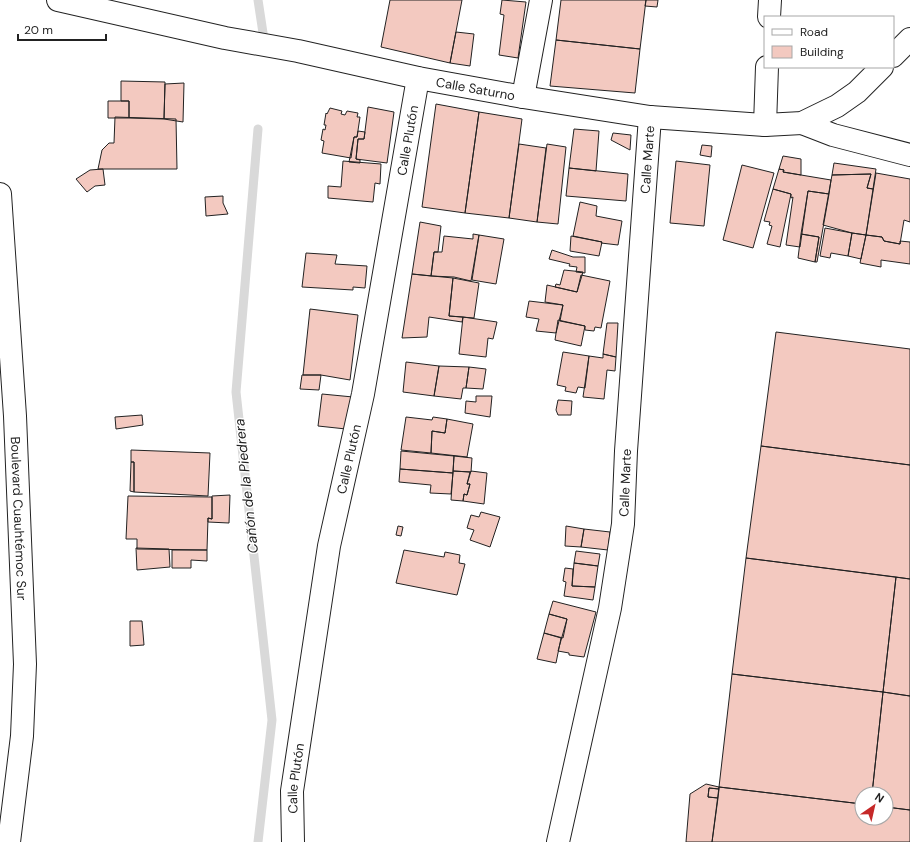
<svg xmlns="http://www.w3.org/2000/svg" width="910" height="842" font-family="'DM Sans',sans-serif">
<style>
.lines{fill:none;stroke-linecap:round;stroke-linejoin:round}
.stream{stroke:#d9d9d9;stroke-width:9}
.building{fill:#f3c9c0;stroke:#222}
.minor-casing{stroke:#222;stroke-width:24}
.major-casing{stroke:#222;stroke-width:24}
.minor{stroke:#fff;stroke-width:22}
.major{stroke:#fff;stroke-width:22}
.labels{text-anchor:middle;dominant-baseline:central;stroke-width:3;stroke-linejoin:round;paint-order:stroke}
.street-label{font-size:13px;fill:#222;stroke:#fff}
.water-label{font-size:14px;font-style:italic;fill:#222;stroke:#fff}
</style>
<rect width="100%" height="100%" fill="#fff"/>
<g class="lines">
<path class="stream" d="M258 0 265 46
M258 129 236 392 272 720 258 842"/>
</g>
<path class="building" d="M390 0H462L450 63 381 47Z
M502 0 526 2 518 58 499 55 504 15 500 14Z
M561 0H646L640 49 556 40Z
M646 0H658L657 7 645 6Z
M456 32 474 34 470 66 450 63Z
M556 40 640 49 635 93 550 86Z
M121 81 165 82 164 119 129 118V101H121Z
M184 83 183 122 164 119 165 84Z
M108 101H129V118H108Z
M436 104 479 112 465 213 422 207Z
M368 107 394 112 387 163 356 159 358 139H364Z
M330 108 342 111 341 114 345 115 347 111 358 113 357 117H360L357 137H354L351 158 322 153 324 141 321 140 323 129 325 130 326 125H324L326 113 327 114Z
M479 112 522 119 509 218 465 213Z
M115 117 176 119 177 169H98L102 150 109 143H114Z
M574 129 599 131 596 171 569 168Z
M358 131 365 132 364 139H358L356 159 360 160V163L349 162 354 137H357Z
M613 133 631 135 630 150 611 140Z
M519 144 546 148 537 222 509 218Z
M547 144 566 147 558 224 537 222Z
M702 145 712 146 711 157 700 155Z
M783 156 801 159V175L783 172 784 170 779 169Z
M343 161 381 164 380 184 375 183 373 202 328 198V186L341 187Z
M676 161 710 165 704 226 670 223Z
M834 163 876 169 873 189 867 188 871 174 832 175Z
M742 165 774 173 753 248 723 240Z
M569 168 628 174 626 201 566 196Z
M103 169 105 185 95 186 87 192 76 179 90 170Z
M779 169 784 170 783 172 831 180 829 194 808 191 800 247 786 245 793 197 791 198V194L773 189Z
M876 173 910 179V222L904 220 900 244 884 241 882 237 866 235Z
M871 174 867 188 873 189 866 235 852 233 823 225 832 175Z
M773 189 791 194 780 247 767 244 772 226 769 225 770 222 764 221Z
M808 191 829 194 817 262H815L819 237 801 234Z
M223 196V203L228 214 206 216 205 197Z
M580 202 597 206 596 216 622 221 618 245 601 243 602 242 573 236Z
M420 222 441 226 438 252H434L431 276 412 274Z
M825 228 852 233 848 256 831 253 830 258 820 256Z
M852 233 866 235 861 259 848 256Z
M473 234 479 235 471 281 454 277 431 276 434 252H442L444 236 473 239Z
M801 234 819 237 815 262 798 258Z
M479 235 504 239 496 284 472 280Z
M866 235 882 237 884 241 900 244V241L910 242V264L881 260V267L860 263Z
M571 236 602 242 599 256 570 251Z
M552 250 573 257H585V273L576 272 577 267 569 266 570 264 549 259Z
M306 253 337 255 335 264 367 266 365 288 353 287V290L302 287Z
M564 270 583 272 577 292 555 287 556 284 560 285Z
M412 274 453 278 449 316 463 317 462 322 429 317 427 337 402 338Z
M581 275 610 281 601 328 595 327 594 331 585 330V326L560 321 563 305 545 302 547 285 577 292Z
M453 278 479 283 474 318 449 316Z
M529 301 563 305 556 333 536 331 539 319 526 317Z
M310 309 358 315 350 380 321 375H303Z
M463 317 497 322 493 339 488 338 486 357 459 354Z
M558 320 585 326 581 346 555 340Z
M607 323H618L616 357 603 354Z
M776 332 910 349V465L761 446Z
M563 352 589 356 585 388 578 387 576 393 565 391 566 387 557 385Z
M603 354 616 357 615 371 607 370 604 399 583 397 589 356 603 358Z
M406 362 439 366 434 396 403 392Z
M439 366 469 367 466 388H463L461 399 434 396Z
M469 367 486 369 483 389 466 388Z
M302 375H321L319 390 300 389Z
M322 394 353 397 346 429 318 426Z
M476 396H492L490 417 465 413 466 401 476 402Z
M558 400 572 401 571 415H558L556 410Z
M142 415 143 425 116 429 115 417Z
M406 417 432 420 433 417 447 419 445 433 432 431 431 453 401 450Z
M447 419 473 424 467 457 431 453 432 431 445 433Z
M761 446 910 465V579L746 558Z
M131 450 210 453 208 496 134 492V462H131Z
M401 451 454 456 453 473 400 469Z
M454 456 472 458 471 472 453 471Z
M131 462H134V492L130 491Z
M400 469 453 473 451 494 430 493 431 485 399 482Z
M453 471 470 472 467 484H470L467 495 464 494 463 501 451 500Z
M471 471 487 473 484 504 463 501 464 494 467 495 470 484H467Z
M230 495 229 523 208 522V518L212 519V496Z
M128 496 212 497V519L208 518 207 550 137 549V539H126Z
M481 512 500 517 490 547 470 540 474 530 467 528 471 515 479 517Z
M398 526 403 527 401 536 396 535Z
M566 526 584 529 581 547 565 546Z
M584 529 610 532 608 550 581 547Z
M136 548 169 549 170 567 137 570Z
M172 550H207V561L191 560V568H172Z
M404 550 444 557 445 552 460 555 459 563 465 564 457 595 396 583Z
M576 551 600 554 598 566 574 563Z
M746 558 896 577 883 692 732 674Z
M574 563 598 566 595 587 572 586Z
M565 568 573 569 572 586 595 587 593 600 564 596 566 582 563 581Z
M896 577 910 579V696L883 692Z
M553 601 596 612 584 657 569 655V653L558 651 567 619 549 614Z
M549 614 567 619 563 638 544 633Z
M130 621H142L144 645 130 646Z
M544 633 561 638 556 663 537 659Z
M732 674 883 692 872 794H862V804L719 787Z
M883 692 910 696V810L886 807V794H872Z
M706 784 719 787V789L709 788 708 797 718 798 712 842H686L690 794Z
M719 787 862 804V818H886V807L910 810V842H712Z
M709 788 719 789 718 798 708 797Z"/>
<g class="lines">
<defs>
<g id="minor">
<path d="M769 17 770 0"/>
<path d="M523 97 541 0"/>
<path d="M802 123 833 135 910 155"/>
<path d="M765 125 767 67"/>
<path id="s1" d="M293 842 292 791 329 546 363 394 418 78"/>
<path id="s2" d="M558 842 610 608 623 524 626 451 650 117"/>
</g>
<g id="major">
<path id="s3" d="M58 0 225 38 298 51 418 78 523 97 650 117 765 125 802 123 837 106 857 92 882 67"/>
<path d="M893 56 910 39"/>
<path id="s4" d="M0 194 15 416 25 664 22 736 9 842"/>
</g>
</defs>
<use href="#minor" class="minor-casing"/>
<use href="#major" class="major-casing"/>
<use href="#minor" class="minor"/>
<use href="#major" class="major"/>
</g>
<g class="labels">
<g class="street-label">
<text stroke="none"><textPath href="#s3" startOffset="427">Calle Saturno</textPath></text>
<text stroke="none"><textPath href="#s1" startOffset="712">Calle Plutón</textPath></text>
<text stroke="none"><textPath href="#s2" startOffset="690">Calle Marte</textPath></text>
<text stroke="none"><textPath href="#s1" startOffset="388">Calle Plutón</textPath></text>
<text stroke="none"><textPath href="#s2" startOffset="366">Calle Marte</textPath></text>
<text stroke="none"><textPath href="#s4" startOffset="325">Boulevard Cuauhtémoc Sur</textPath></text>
<text stroke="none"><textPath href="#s1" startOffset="64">Calle Plutón</textPath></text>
</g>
<g class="water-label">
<text transform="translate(246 486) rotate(-96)">Cañón de la Piedrera</text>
</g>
</g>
<rect x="764" y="16" width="130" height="52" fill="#ffffff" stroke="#a7a7a7"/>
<rect x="772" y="29" width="20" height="6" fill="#ffffff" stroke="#a7a7a7"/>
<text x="800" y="36" font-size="12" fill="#222222">Road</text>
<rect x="772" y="46" width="20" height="12" fill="#f3c9c0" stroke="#a7a7a7"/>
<text x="800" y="56" font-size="12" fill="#222222">Building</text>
<g transform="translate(874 806) rotate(34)"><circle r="19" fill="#ffffff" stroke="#a7a7a7"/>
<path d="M0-3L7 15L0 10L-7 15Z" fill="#c62828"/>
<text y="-6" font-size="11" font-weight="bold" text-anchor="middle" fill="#222222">N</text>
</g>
<path d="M18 34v6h88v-6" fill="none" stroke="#222222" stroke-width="2"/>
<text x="24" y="34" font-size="12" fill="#222222" stroke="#ffffff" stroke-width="3" paint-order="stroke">20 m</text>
</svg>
